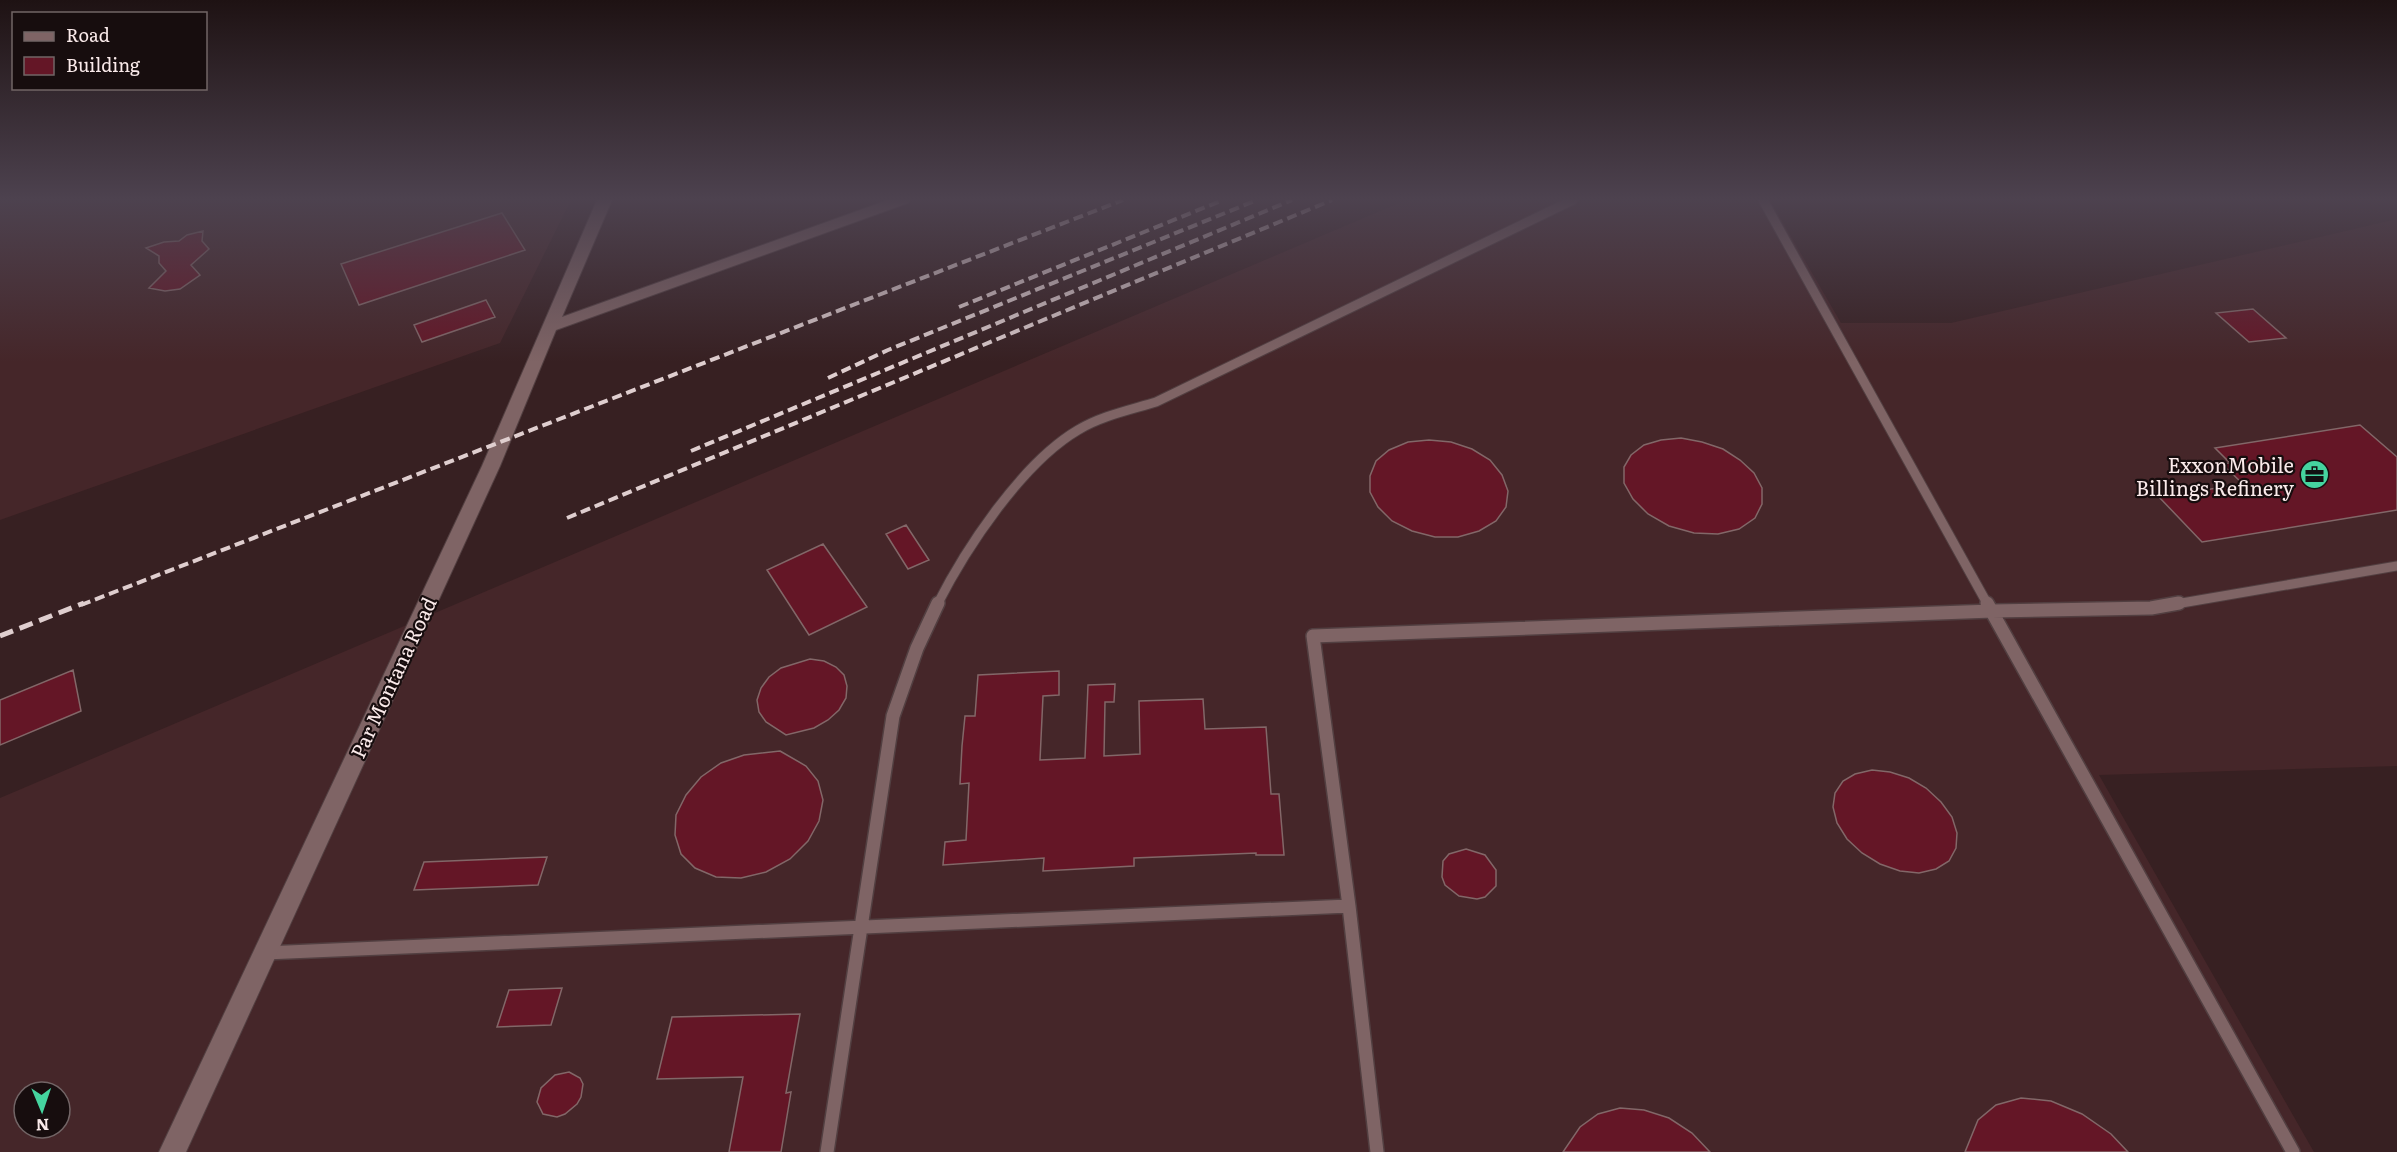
<svg xmlns="http://www.w3.org/2000/svg" width="2397" height="1152" font-family="Literata,serif">
<style>
.built{fill:#452629;fill-rule:evenodd}
.building{fill:#641626;stroke:#826768;stroke-width:1.5}
.lines{fill:none;stroke-linecap:round;stroke-linejoin:round}
.lane-far1-casing{stroke:#523f41;stroke-width:11}
.lane-casing{stroke:#523f41;stroke-width:16}
.street-casing{stroke:#523f41;stroke-width:2}
.lane-far1{stroke:#7f6465;stroke-width:9}
.lane{stroke:#7f6465;stroke-width:13}
.street{fill:#7f6465;fill-rule:evenodd}
.rail-far1{stroke:#dfcecf;stroke-width:4;stroke-dasharray:10 5;stroke-linecap:butt}
.rail{stroke:#dfcecf;stroke-width:5;stroke-dasharray:14 7;stroke-linecap:butt}
.labels{text-anchor:middle;dominant-baseline:central;stroke-width:4.5;stroke-linejoin:round;paint-order:stroke}
.poi-label{font-size:20px;fill:#faeaea;stroke:#170d0e;text-anchor:end}
.street-label{font-size:20px;fill:#faeaea;stroke:#170d0e}
</style>
<rect width="100%" height="100%" fill="#372022"/>
<path class="built" d="M0 200H571L500 343 0 520Z
M1406 200H1770L1841 323H1951L2397 219V766L2099 775 2314 1152H0V798ZM24 1092H60V1128H24Z"/>
<path class="building" d="M502 213 525 250 359 305 341 264Z
M203 231 202 241 209 249 191 265 200 275 180 289 165 291 149 288 166 271 159 263V256L146 248 164 242 179 241 187 235Z
M486 300 495 317 422 342 414 325Z
M2253 309 2286 338 2249 342 2216 313Z
M2360 425 2397 457V510L2202 542 2159 497 2243 484 2222 464 2230 463 2215 448Z
M1681 438 1702 442 1723 449 1740 460 1754 473 1762 488V504L1755 518 1739 529 1718 534 1694 533 1669 526 1648 514 1633 499 1624 483V467L1631 455 1644 445 1661 440Z
M1429 440 1451 442 1472 449 1490 460 1502 475 1508 491 1506 507 1496 521 1479 531 1458 537H1435L1412 531 1392 521 1378 507 1370 492V476L1376 461 1389 450 1408 442Z
M906 525 929 560 908 569 886 534Z
M823 544 867 607 809 635 767 570Z
M810 659 824 661 836 667 844 675 847 686 846 698 839 710 828 720 814 728 786 735 766 722 759 712 757 700 761 688 769 677 781 668Z
M73 670 81 711 0 745V700Z
M1059 671V695L1043 696 1040 760 1085 758 1088 685 1115 684 1114 702H1105L1104 756 1140 754 1139 701 1203 699 1205 729 1266 727 1271 794H1279L1284 855H1256V853L1134 858V866L1043 871 1044 858 943 865 945 842 966 840 969 783 960 784 962 746 965 716H975L978 675Z
M780 751 806 766 818 781 823 800 819 821 808 841 790 859 766 872 741 878 716 877 695 868 681 854 675 835 676 815 686 795 701 777 721 763 744 755Z
M1872 770 1890 772 1909 778 1926 788 1941 802 1952 817 1957 833 1956 848 1949 861 1936 869 1919 873 1900 871 1880 864 1862 853 1847 839 1837 823 1833 807 1835 793 1843 781 1855 774Z
M1466 849 1485 855 1496 870V886L1485 897 1477 899 1459 896 1445 885 1442 877 1443 861 1449 854Z
M547 857 538 885 414 890 424 862Z
M562 988 551 1025 497 1027 509 990Z
M800 1014 786 1093 791 1092 781 1152H729L743 1077 657 1079 672 1017Z
M569 1072 580 1078 583 1084 581 1097 577 1104 565 1114 557 1117 543 1114 537 1102 541 1088 555 1075Z
M2021 1098 2051 1101 2082 1114 2111 1134 2128 1152H1965L1978 1120 1996 1105Z
M1620 1108 1644 1110 1669 1118 1692 1133 1710 1152H1563L1580 1127 1598 1114Z"/>
<g class="lines">
<defs>
<path id="lane-far1" d="M1763 200 1988 605
M937 605C966 548 1022 463 1078 430 1101 416 1130 410 1156 402L1573 200
M2170 605 2397 566"/>
<path id="lane" d="M1987 603 2293 1152
M1349 906 1377 1152
M265 953 1349 906 1313 636 1992 611 2151 608 2179 603
M827 1152 893 716 917 648 938 603"/>
<path id="street" d="M597 200H612L562 317 888 200H910L908 203 556 330 500 466 186 1152H159L482 466Z"/>
</defs>
<use href="#lane-far1" class="lane-far1-casing"/>
<use href="#lane" class="lane-casing"/>
<use href="#street" class="street-casing"/>
<use href="#lane-far1" class="lane-far1"/>
<use href="#lane" class="lane"/>
<use href="#street" class="street"/>
<path class="rail-far1" d="M959 307 1223 200
M828 378 888 350 1257 200
M691 451 1292 200
M567 518 1332 200
M81 605 1123 200"/>
<path class="rail" d="M0 636 84 603"/>
</g>
<linearGradient id="sky" x2="0" y2="1"><stop stop-color="#1e1213"/><stop offset="0.55" stop-color="#4d424f"/><stop offset="1" stop-color="#4d424f" stop-opacity="0"/></linearGradient>
<rect width="2397" height="362" fill="url(#sky)"/>
<defs>
<symbol id="office-disc" viewBox="-11 -11 22 22"><circle r="9.5" fill="#45d49f" stroke="#170d0e"/><path d="M-6-3h4V-5.5h4V-3h4V5H-6ZM-1-4.5V-3h2v-1.5ZM-6 0V1H6V0Z" fill="#111"/></symbol>
</defs>
<g fill-rule="evenodd">
<use href="#office-disc" x="2298" y="458" width="33" height="33"/>
</g>
<g class="labels">
<g class="poi-label">
<text x="2294" y="464">ExxonMobile<tspan x="2294" dy="23">Billings Refinery</tspan></text>
</g>
<g class="street-label">
<text transform="translate(392 677) rotate(-65)">Par Montana Road</text>
</g>
</g>
<rect x="12" y="12" width="195" height="78" fill="#170d0e" stroke="#726566" stroke-width="1.5"/>
<rect x="24" y="32" width="30" height="9" fill="#7f6465" stroke="#726566" stroke-width="1.5"/>
<text x="66" y="42" font-size="18" fill="#faeaea">Road</text>
<rect x="24" y="57" width="30" height="18" fill="#641626" stroke="#726566" stroke-width="1.5"/>
<text x="66" y="72" font-size="18" fill="#faeaea">Building</text>
<g transform="translate(42 1110) rotate(178)"><circle r="28" fill="#170d0e" stroke="#726566" stroke-width="1.5"/>
<path d="M0-4.5L10 22L0 15L-10 22Z" fill="#45d49f"/>
<text y="-9" font-size="16" font-weight="bold" text-anchor="middle" fill="#faeaea">N</text>
</g>
</svg>
